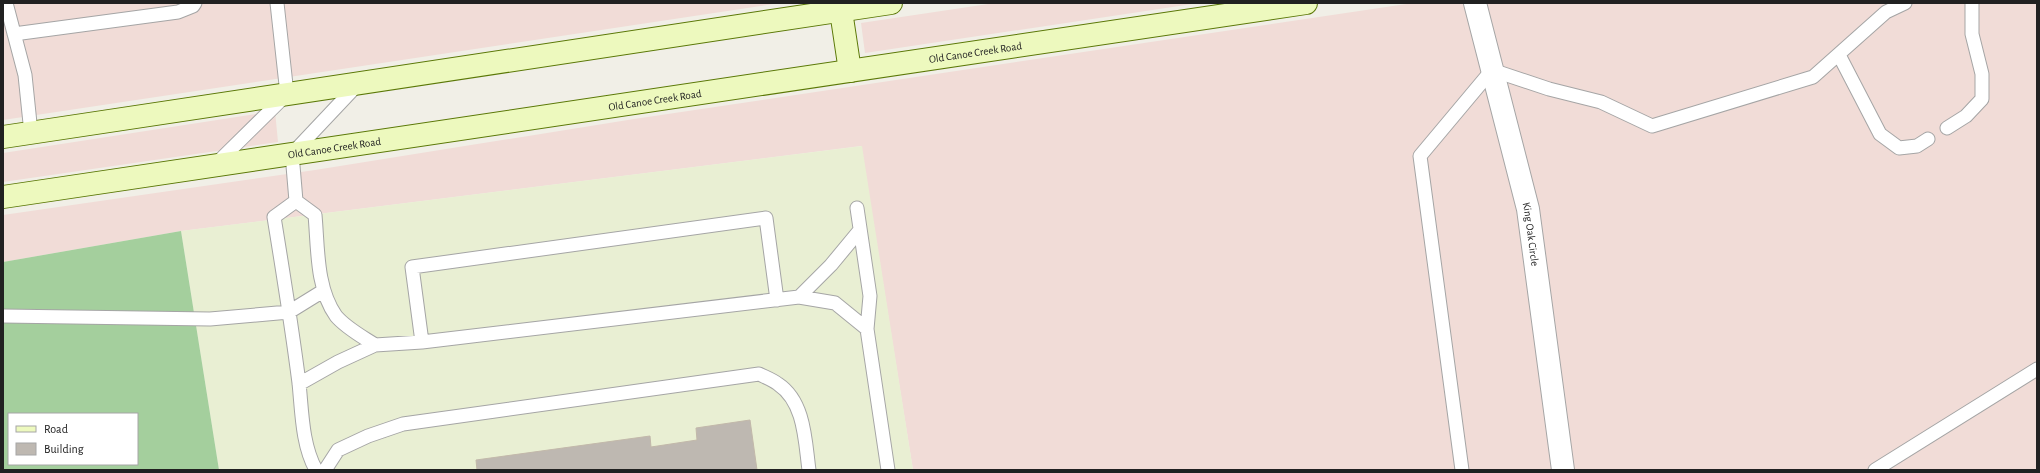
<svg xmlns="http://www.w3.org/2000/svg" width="2040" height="473" font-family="'Alegreya Sans',sans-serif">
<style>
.commercial{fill:#f1dcd7}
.farmland{fill:#e9efd3}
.forest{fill:#a4cf9d;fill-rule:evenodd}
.building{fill:#beb8b1;stroke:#c2b8aa}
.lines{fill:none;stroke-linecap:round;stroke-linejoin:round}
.lane-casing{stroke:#a5a5a5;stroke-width:15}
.street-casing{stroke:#a5a5a5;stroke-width:24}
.secondary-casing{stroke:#5b7807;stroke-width:24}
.lane{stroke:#fff;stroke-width:13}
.street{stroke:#fff;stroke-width:22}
.secondary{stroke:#edf9be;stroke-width:22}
.labels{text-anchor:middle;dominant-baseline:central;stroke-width:3;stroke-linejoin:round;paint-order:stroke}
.street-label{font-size:11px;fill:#212121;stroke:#fff}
</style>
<rect width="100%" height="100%" fill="#f1efe7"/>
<path class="commercial" d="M3 3H780L3 120Z
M995 3H1199L865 53 861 23Z
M1413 3H2037V470H913L861 146 181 231 3 262V215L315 170 634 119Z
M275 111 278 142 3 182V153Z"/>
<path class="farmland" d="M862 146 913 470H219L181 231Z"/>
<path class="forest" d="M181 231 219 470H3V262ZM9 414H137V464H9Z"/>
<path class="building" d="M750 420 757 470H477L476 460 650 436 651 447 697 440 696 428Z"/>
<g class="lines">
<defs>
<path id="lane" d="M6 3 25 75 31 133
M14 34 178 12 193 6 195 3
M1839 55 1880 134 1899 148 1917 146 1928 139
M1947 128 1966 116 1982 99V74L1972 34V3
M215 165 287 94 277 3
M296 201 274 217C283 272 292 328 299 383 302 412 302 445 316 470
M296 201 315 215C318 247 316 288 336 316 346 328 363 337 375 345
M296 201 292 154 359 83
M857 208 870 296 867 329
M799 297 831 265 860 230
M3 316 210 319 289 312 323 291
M422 342 412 267 766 218 777 300
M299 384 338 362 375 345 422 342 799 297 835 303 867 329 888 470
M325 470 338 450 368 436 403 424 759 374C765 377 773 380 778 384 805 402 805 441 809 470
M1462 470 1420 156 1492 70 1549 89 1601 102 1652 126 1813 77 1886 12 1905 3
M1875 470 2037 369"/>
<g id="street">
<path id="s1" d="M1475 3 1528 209 1563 470"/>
</g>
<g id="secondary">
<path d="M841 11 850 71"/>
<path d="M3 137 891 3"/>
<path id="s2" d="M3 197 1306 3"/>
</g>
</defs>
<use href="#lane" class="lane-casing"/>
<use href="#street" class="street-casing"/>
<use href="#secondary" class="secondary-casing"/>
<use href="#lane" class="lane"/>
<use href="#street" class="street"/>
<use href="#secondary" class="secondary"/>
</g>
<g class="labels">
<g class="street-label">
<text stroke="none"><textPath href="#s2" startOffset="983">Old Canoe Creek Road</textPath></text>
<text stroke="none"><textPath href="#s2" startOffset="659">Old Canoe Creek Road</textPath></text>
<text stroke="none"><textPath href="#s2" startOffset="335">Old Canoe Creek Road</textPath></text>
<text stroke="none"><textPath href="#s1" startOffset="238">King Oak Circle</textPath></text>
</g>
</g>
<rect width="2040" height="473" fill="none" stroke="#212121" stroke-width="8"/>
<rect x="8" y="413" width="130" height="52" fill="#ffffff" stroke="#a6a6a6"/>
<rect x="16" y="426" width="20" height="6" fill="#edf9be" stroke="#a6a6a6"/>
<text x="44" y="433" font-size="12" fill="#212121">Road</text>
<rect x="16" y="443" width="20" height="12" fill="#beb8b1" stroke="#a6a6a6"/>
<text x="44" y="453" font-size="12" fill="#212121">Building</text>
</svg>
